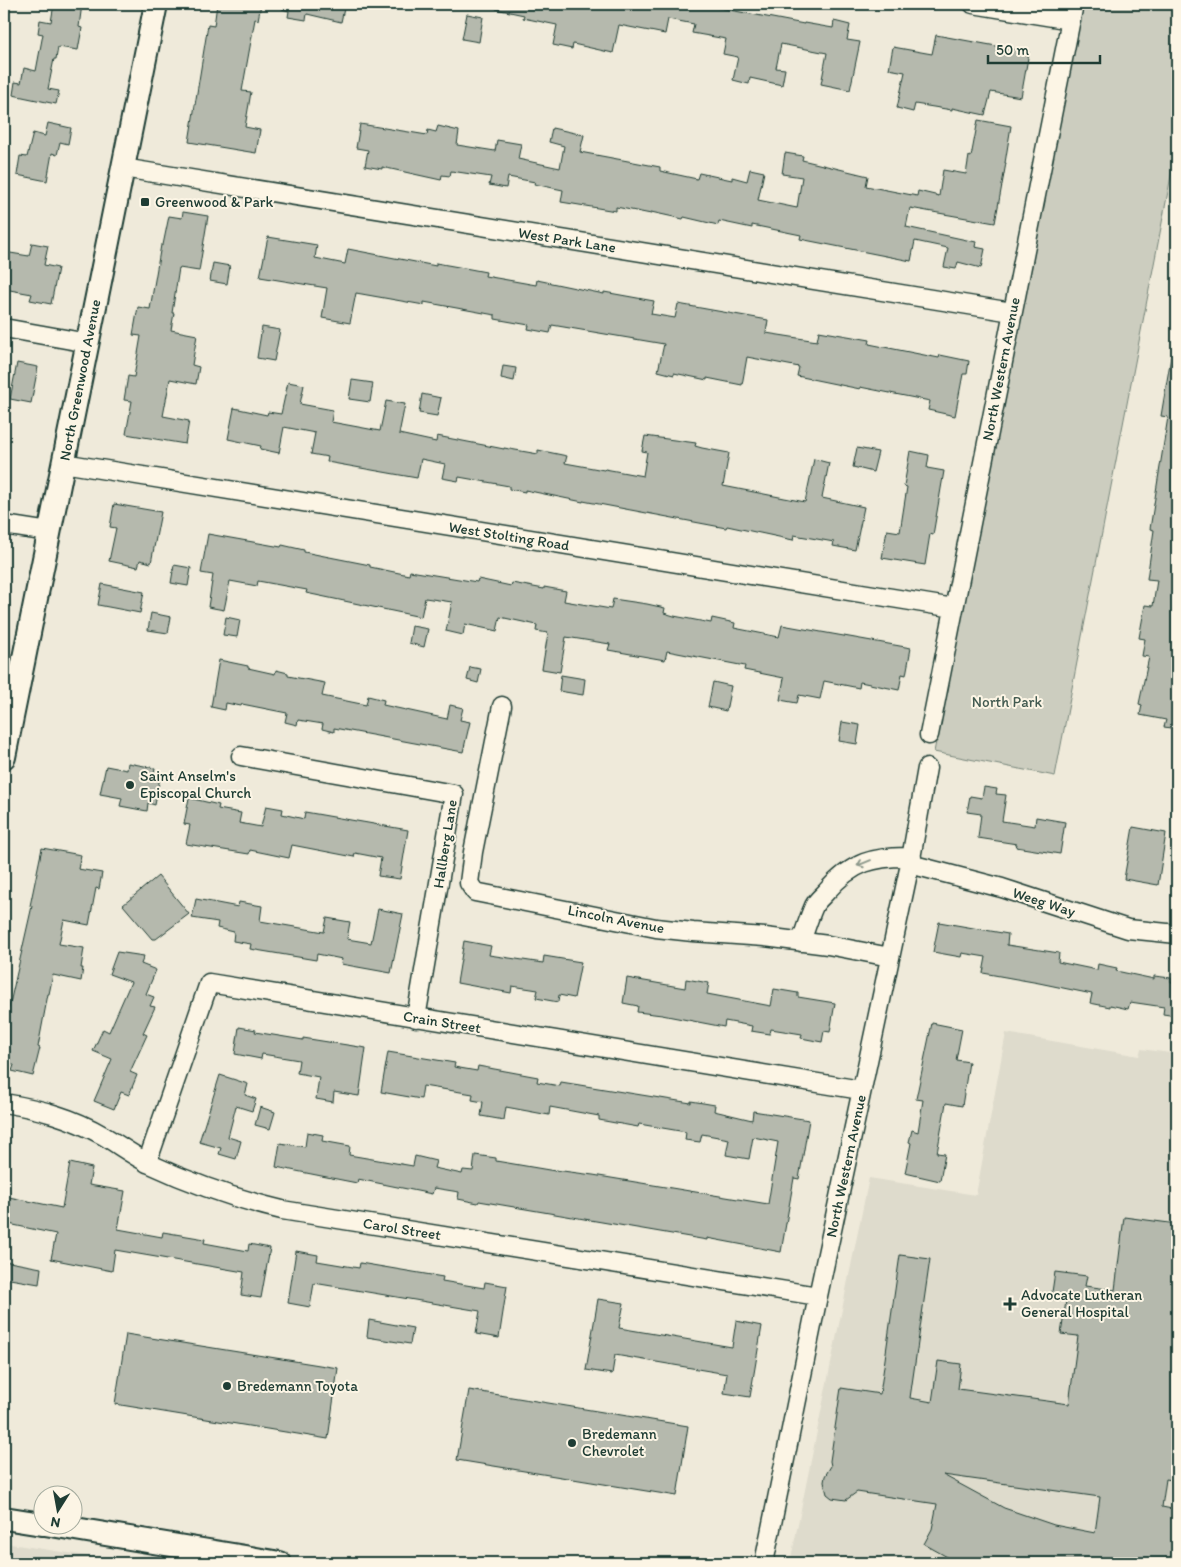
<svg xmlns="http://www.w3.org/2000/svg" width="1181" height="1567" font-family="Itim,sans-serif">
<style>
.built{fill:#dedbcc}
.green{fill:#cccdbf;stroke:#76857a}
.building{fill:#b5b9ad;stroke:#1f3d34;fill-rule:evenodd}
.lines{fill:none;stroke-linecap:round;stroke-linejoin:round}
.minor-casing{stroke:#1f3d34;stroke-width:21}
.major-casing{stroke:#1f3d34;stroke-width:26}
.minor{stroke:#fcf5e5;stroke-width:18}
.major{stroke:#fcf5e5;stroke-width:22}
.oneway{stroke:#8e998c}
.poi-dot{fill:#1f3d34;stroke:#fcf5e5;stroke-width:2}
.labels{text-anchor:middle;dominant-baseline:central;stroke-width:4;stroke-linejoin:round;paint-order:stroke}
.poi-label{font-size:15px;fill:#1f3d34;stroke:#fcf5e5;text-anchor:start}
.street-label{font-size:15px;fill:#1f3d34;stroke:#fcf5e5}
.park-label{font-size:15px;fill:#425a50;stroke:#fcf5e5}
</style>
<rect width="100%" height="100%" fill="#efeada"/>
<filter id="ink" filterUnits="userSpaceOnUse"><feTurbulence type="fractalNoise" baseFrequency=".02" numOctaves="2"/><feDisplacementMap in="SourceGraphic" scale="10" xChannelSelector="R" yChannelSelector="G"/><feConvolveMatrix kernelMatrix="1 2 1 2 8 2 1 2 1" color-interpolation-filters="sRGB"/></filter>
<g filter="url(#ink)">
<path class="built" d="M1006 1033 1139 1056 1141 1049 1177 1054V1563H790L869 1178 976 1195Z
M4 1543 133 1563H4Z"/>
<path class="green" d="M1081 4H1177V145L1055 776 934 752Z"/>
<path class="building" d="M54 4H82L79 27 82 28 78 50 58 47 56 59H54L48 89 59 91 56 104 13 95 15 82 21 83 24 68 36 71 43 34 38 33 40 20 51 22Z
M217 4H261L258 20 255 19 242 91 251 92 245 127 260 130 256 153 189 142 208 25 214 26Z
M283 4H345L341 22 307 14 306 20 288 17 289 11 282 9Z
M496 4H646L679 9 680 4H698L804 24V23L833 28 834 21 850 25 847 40 860 42 850 90 821 84 827 53 781 44 776 68 785 69 782 85 750 78 749 84 733 80 738 57 723 54 726 39 692 33 694 24 668 19 665 34 619 25 613 53 573 44 572 49 553 45 557 25 523 18 524 15 496 9Z
M467 14 483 17 479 42 462 39Z
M936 35 1029 52 1021 97 991 92 985 115 952 108V110L915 104 913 112 897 108 905 72 889 69 893 47 932 54Z
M978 120 1011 126 1005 163H1006L995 223 910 208 906 227 976 242 975 247 985 249 981 268 958 262 956 269 944 267 948 248 915 241 911 261 800 239 801 235 752 225V228L719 221 718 225 684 217 683 219 651 212V214L616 207V211L561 202 563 190 534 184 535 182 508 177 506 188 489 185 491 177 451 171 450 176 442 175 441 180 382 167V169L365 166 368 150 356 148 360 124 427 135 428 130 436 132 438 126 459 131 457 145 495 151 497 140 521 144 518 159 560 168 564 146 549 142 552 128 584 135 580 152 660 167V171L697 179 699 173 732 180V177L747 181 750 169 764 172 758 200 797 208 802 177 782 174 785 153 803 156 802 160 868 176 866 186 917 196 918 191 939 196 943 170 966 174 969 156 971 157Z
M48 123 71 128 68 144 60 142 57 155 52 153 47 181 17 175 20 156 27 157 33 133 45 136Z
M183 212 208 216 199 271 179 268 172 313H174L171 330 197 335 192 365 199 367 196 384 170 379 163 416 189 421 185 444 126 434 132 401 124 400 128 376 134 377 141 336 133 335 138 307 150 309 161 245H163L169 216 182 218Z
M268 237 317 245 315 258 345 264 348 249 436 266V263L470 269 486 272 485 276 536 285 537 280 604 294V292L654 301 651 314 675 318 678 304 768 320 766 333 817 341 819 331 870 340 869 344 939 358 940 355 969 361 967 374H963L955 416 928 410 930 401 860 387V389L797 376 799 367 747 357 742 385 707 378V380L674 373V375L658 371 664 344 552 325 550 333 528 329 529 325 495 319V315L424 302V305L356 293 350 323 322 318 327 288 260 277Z
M32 243 48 246 44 265 58 268 51 304 30 300 32 294 4 289V252L29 256Z
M213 263 230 266 227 284 210 281Z
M262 327 280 330 274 361 257 358Z
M1171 357 1177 358V729L1164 727 1166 720 1140 715 1142 705 1139 704 1149 657 1142 656 1145 639 1139 638 1145 605 1153 606 1157 580 1147 579 1154 530 1150 529 1168 417 1161 416Z
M17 363 38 367 31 403 10 399Z
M503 366 516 368 514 381 501 378Z
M352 380 373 383 370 402 349 399Z
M288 382 304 385 300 404 333 410 331 422 380 431 386 401 405 404 399 434 436 442 437 436 504 449V448L538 454V450L567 456 565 463 604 470 605 469 643 476 647 452 642 451 645 436 696 443 695 446 702 448 729 453 723 486 805 502 814 459 829 463 822 498 864 507 855 550 833 546 834 542 794 535 793 540 727 526 726 528 583 501V502L525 490V492L509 489V486L459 477 458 481 442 478 445 464 421 459 417 478 327 462 328 457 311 454 315 433 284 427 279 453 260 449 261 446 228 439 234 408 267 415 268 412 281 414Z
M422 394 441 398 437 416 419 413Z
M857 448 878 452 873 472 853 467Z
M910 451 929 455 927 468 944 471 933 535 930 534 925 565 882 558 887 530 900 532 907 487 904 486Z
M114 504 161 512 151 563 140 560 138 567 109 561 116 528 110 527Z
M208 534 281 547 282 545 304 550V552L370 565V567L409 575 410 571 477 582 478 579 511 586 512 583 544 589V587L566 591 564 601 611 609 613 599 647 604 665 608 664 613 674 616 711 623 712 618 735 623 734 628 779 637 782 625 911 648 906 675 902 674 899 690 860 682 859 688 824 681 820 699 799 695 797 703 780 700 784 678 744 670 745 666 667 651 665 660 608 650 610 644 566 637 560 672 542 669 548 633 536 631 537 625 500 617 497 631 465 624 463 635 446 631 452 602 425 598 421 617 306 593 307 590 258 581 257 586 230 581 224 610 208 607 213 575 201 573Z
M174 565 191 568 188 586 171 583Z
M102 584 144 592 140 613 98 605Z
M151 613 171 617 168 633 148 630Z
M226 617 240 620 237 637 223 635Z
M412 626 428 629 424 647 409 643Z
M219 660 248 666V668L275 674 276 670 288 673V676L325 683 322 696 366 705 368 696 384 700 383 705 447 719 450 705 463 708 460 720 470 722 463 752 334 728V732L322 729 323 724 298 720 297 725 285 722 287 713 242 704 241 706 226 703 225 710 211 707Z
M470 667 481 669 478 683 467 680Z
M561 675 585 679 583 695 559 691Z
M713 682 731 686 726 711 708 707Z
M842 722 860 725 857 744 839 741Z
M128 763 155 768 154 775 160 777 155 805 148 803 147 811 120 806 122 798 100 794 106 766 127 770Z
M984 787 997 789 996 794 1006 795 1002 821 1035 826 1036 817 1065 822 1060 854 1016 847 1017 844 978 838 981 814 967 812 970 796 982 798Z
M189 798 219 805 218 809 241 813 239 823 261 827 266 806 283 809 282 814 304 819 305 812 408 830 400 879 378 876 381 858 355 853 354 857 292 845 289 858 250 850 249 854 186 844 190 825 184 824Z
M1133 827 1166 833 1158 885 1124 879Z
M42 848 81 855 78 869 102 873 99 889 96 888 89 925 64 920 59 944 84 948 81 968H83L81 981 53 975 49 994H48L38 1047 40 1048 33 1076 12 1071 14 1065 4 1062V1030L32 906H30Z
M158 876 189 914 156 939H152L123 905Z
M196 899 238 907 239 902 262 906 260 921 324 932 327 918 350 922 347 939 371 943 378 909 403 914 391 973 341 964 342 959 317 954 316 960 250 949 251 944 233 941 234 932 217 928 218 922 192 918Z
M939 922 1008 934 1007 945 1059 953 1058 962 1097 970 1098 964 1117 968 1116 971 1154 979V976L1171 978V982L1177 983 1176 1016 1163 1014 1164 1007 1130 1002 1128 1009 1110 1005V1007L1090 1003 1092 994 1039 983 983 973 986 957 962 953 961 957 933 952Z
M464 941 491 946 489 955 543 963 544 956 581 962 574 998 559 995 558 1002 536 998 538 990 512 986 511 993 457 983Z
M117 952 144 956 141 964 156 970 146 994 154 997 150 1006 155 1007 143 1033 147 1035 130 1072 137 1075 129 1095 121 1092 114 1109 94 1101 112 1059 93 1051 103 1029 109 1032 131 982 109 974Z
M627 978 685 988 686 979 709 983 707 994 771 1006 774 989 798 993V997L835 1003 830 1032 824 1031 822 1042 801 1038 802 1034 771 1029 770 1034 751 1031 752 1026 725 1021 724 1027 662 1015 637 1012 638 1006 623 1003Z
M932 1023 962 1029 956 1060 969 1062 962 1106 946 1103 937 1153 945 1154 940 1181 905 1173 911 1143 909 1142 912 1130 918 1132 923 1100 916 1099Z
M239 1027 256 1030 255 1032 303 1040V1038L366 1048 359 1096 334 1092 333 1102 316 1099 319 1077 297 1073 299 1060 262 1054 261 1059 235 1054Z
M388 1052 455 1063 454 1067 477 1071 478 1066 538 1077 537 1082 560 1086 561 1082 691 1103V1101L715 1105 714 1111 752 1120 753 1111 809 1120 799 1179 794 1178 781 1252 707 1238V1240L479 1201 478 1203 458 1199 459 1192 434 1188 432 1194 358 1179 357 1183 276 1167 280 1143 305 1147 307 1132 323 1135 322 1141 350 1146 349 1155 413 1166 415 1156 436 1161 434 1168 462 1174 463 1170 473 1171 475 1155 496 1158V1161L555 1171V1170L593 1175 768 1204 778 1142 753 1137 749 1159 726 1155 729 1139 702 1134 700 1142 685 1140 686 1132 639 1124 638 1127 599 1120V1116L550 1107 549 1115 506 1107 504 1120 481 1116 483 1102 472 1100 473 1094 423 1086 421 1099 381 1092Z
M220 1075 248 1084 245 1095 256 1099 252 1111 236 1106 228 1137 241 1141 236 1159 219 1154 221 1148 199 1142Z
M260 1107 275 1112 270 1129 255 1125Z
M70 1163 92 1168 89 1185 125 1191 118 1229 162 1237 163 1232 205 1239 204 1243 248 1251 249 1244 270 1248 261 1298 241 1295 244 1272 115 1250 112 1271 51 1259 56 1234 4 1223V1196L62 1208Z
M1124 1217 1177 1224V1481L1166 1479 1162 1507 1177 1510V1563H958L924 1544 932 1529 937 1504 857 1492 846 1500 832 1498 827 1494 824 1482 825 1476 831 1466 830 1461 841 1388 880 1394 900 1255 930 1259 910 1398 932 1402 938 1361 961 1364 958 1389 1069 1404 1078 1336 1061 1334 1066 1301 1051 1299 1055 1272 1087 1276 1085 1286 1115 1290ZM943 1475 1100 1497 1095 1533 1054 1525 1004 1508Z
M296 1251 318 1255 317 1261 359 1268 360 1263 443 1277 442 1281 484 1288 485 1282 507 1286 499 1338 476 1334 480 1311 314 1283 310 1307 288 1303Z
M4 1261 41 1268 39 1284 4 1278Z
M598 1299 624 1303 619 1328 732 1347 736 1321 762 1326 750 1397 724 1393 727 1374 615 1355 612 1374 586 1370Z
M369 1320 413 1328 410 1344 367 1337Z
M126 1334 338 1368 328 1439 115 1404Z
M469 1390 688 1426 677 1496 457 1460Z"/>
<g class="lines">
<defs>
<path id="minor" d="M973 4 1071 20
M123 168 1012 312
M4 328 88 343
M63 463 954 608
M4 525 49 532
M502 706 473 852 469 883 475 892 656 928 693 932 765 937 828 945 890 957
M929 735 1074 4
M241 756 454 794 416 1018
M910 864 1002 888 1128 929 1177 934
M801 942C805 930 809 917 814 906 817 900 823 896 827 891 852 862 874 856 912 857
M4 1103C40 1109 71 1117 104 1136 119 1145 134 1156 150 1164 193 1184 236 1199 282 1210L818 1296
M147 1163 209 983 861 1090
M764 1563 818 1296 910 864 927 768"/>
<path id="major" d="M4 757 156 4
M4 1518 42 1524
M45 1524 280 1563"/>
</defs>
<use href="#minor" class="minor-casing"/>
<use href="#major" class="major-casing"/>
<use href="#minor" class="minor"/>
<use href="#major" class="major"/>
</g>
<defs><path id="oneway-shaft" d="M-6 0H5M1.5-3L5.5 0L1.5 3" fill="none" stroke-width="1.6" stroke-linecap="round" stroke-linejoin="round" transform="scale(1.25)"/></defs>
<use class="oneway" href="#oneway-shaft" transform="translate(864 863) rotate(158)"/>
</g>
<g class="poi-dot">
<rect x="140" y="197" width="10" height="10" rx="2.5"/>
<circle cx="130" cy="785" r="5"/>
<path d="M1007.5 1296.5h5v5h5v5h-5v5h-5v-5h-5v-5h5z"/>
<circle cx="227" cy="1386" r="5"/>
<circle cx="572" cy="1443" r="5"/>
</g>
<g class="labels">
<g class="poi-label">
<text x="155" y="202">Greenwood &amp; Park</text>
<text x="140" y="776">Saint Anselm's<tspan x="140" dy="17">Episcopal Church</tspan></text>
<text x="1021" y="1295">Advocate Lutheran<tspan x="1021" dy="17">General Hospital</tspan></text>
<text x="237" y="1386">Bredemann Toyota</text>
<text x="582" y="1434">Bredemann<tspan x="582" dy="17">Chevrolet</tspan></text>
</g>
<g class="street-label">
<text transform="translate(567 240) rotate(9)">West Park Lane</text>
<text transform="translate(1001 369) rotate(-79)">North Western Avenue</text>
<text transform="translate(80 380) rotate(-79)">North Greenwood Avenue</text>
<text transform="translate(509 536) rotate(9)">West Stolting Road</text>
<text transform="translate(445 844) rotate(-81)">Hallberg Lane</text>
<text transform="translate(1044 902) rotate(18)">Weeg Way</text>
<text transform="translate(616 919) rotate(11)">Lincoln Avenue</text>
<text transform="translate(442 1022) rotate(9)">Crain Street</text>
<text transform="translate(846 1166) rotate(-78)">North Western Avenue</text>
<text transform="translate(402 1229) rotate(9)">Carol Street</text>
</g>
<g class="park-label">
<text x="1007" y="702">North Park</text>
</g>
</g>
<rect width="1181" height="1567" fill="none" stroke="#fcf5e5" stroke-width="20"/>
<rect x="10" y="10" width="1161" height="1547" fill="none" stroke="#1f3d34" stroke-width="2" filter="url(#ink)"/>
<g transform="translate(58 1510) rotate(191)"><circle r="24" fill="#fcf5e5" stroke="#a4ab9e"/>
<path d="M0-4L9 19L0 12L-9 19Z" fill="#1f3d34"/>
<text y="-8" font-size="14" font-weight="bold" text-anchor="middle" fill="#1f3d34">N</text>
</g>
<path d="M988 55v8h112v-8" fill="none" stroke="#1f3d34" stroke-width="2.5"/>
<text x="996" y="55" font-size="15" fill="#1f3d34" stroke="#fcf5e5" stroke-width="4" paint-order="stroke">50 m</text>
</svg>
